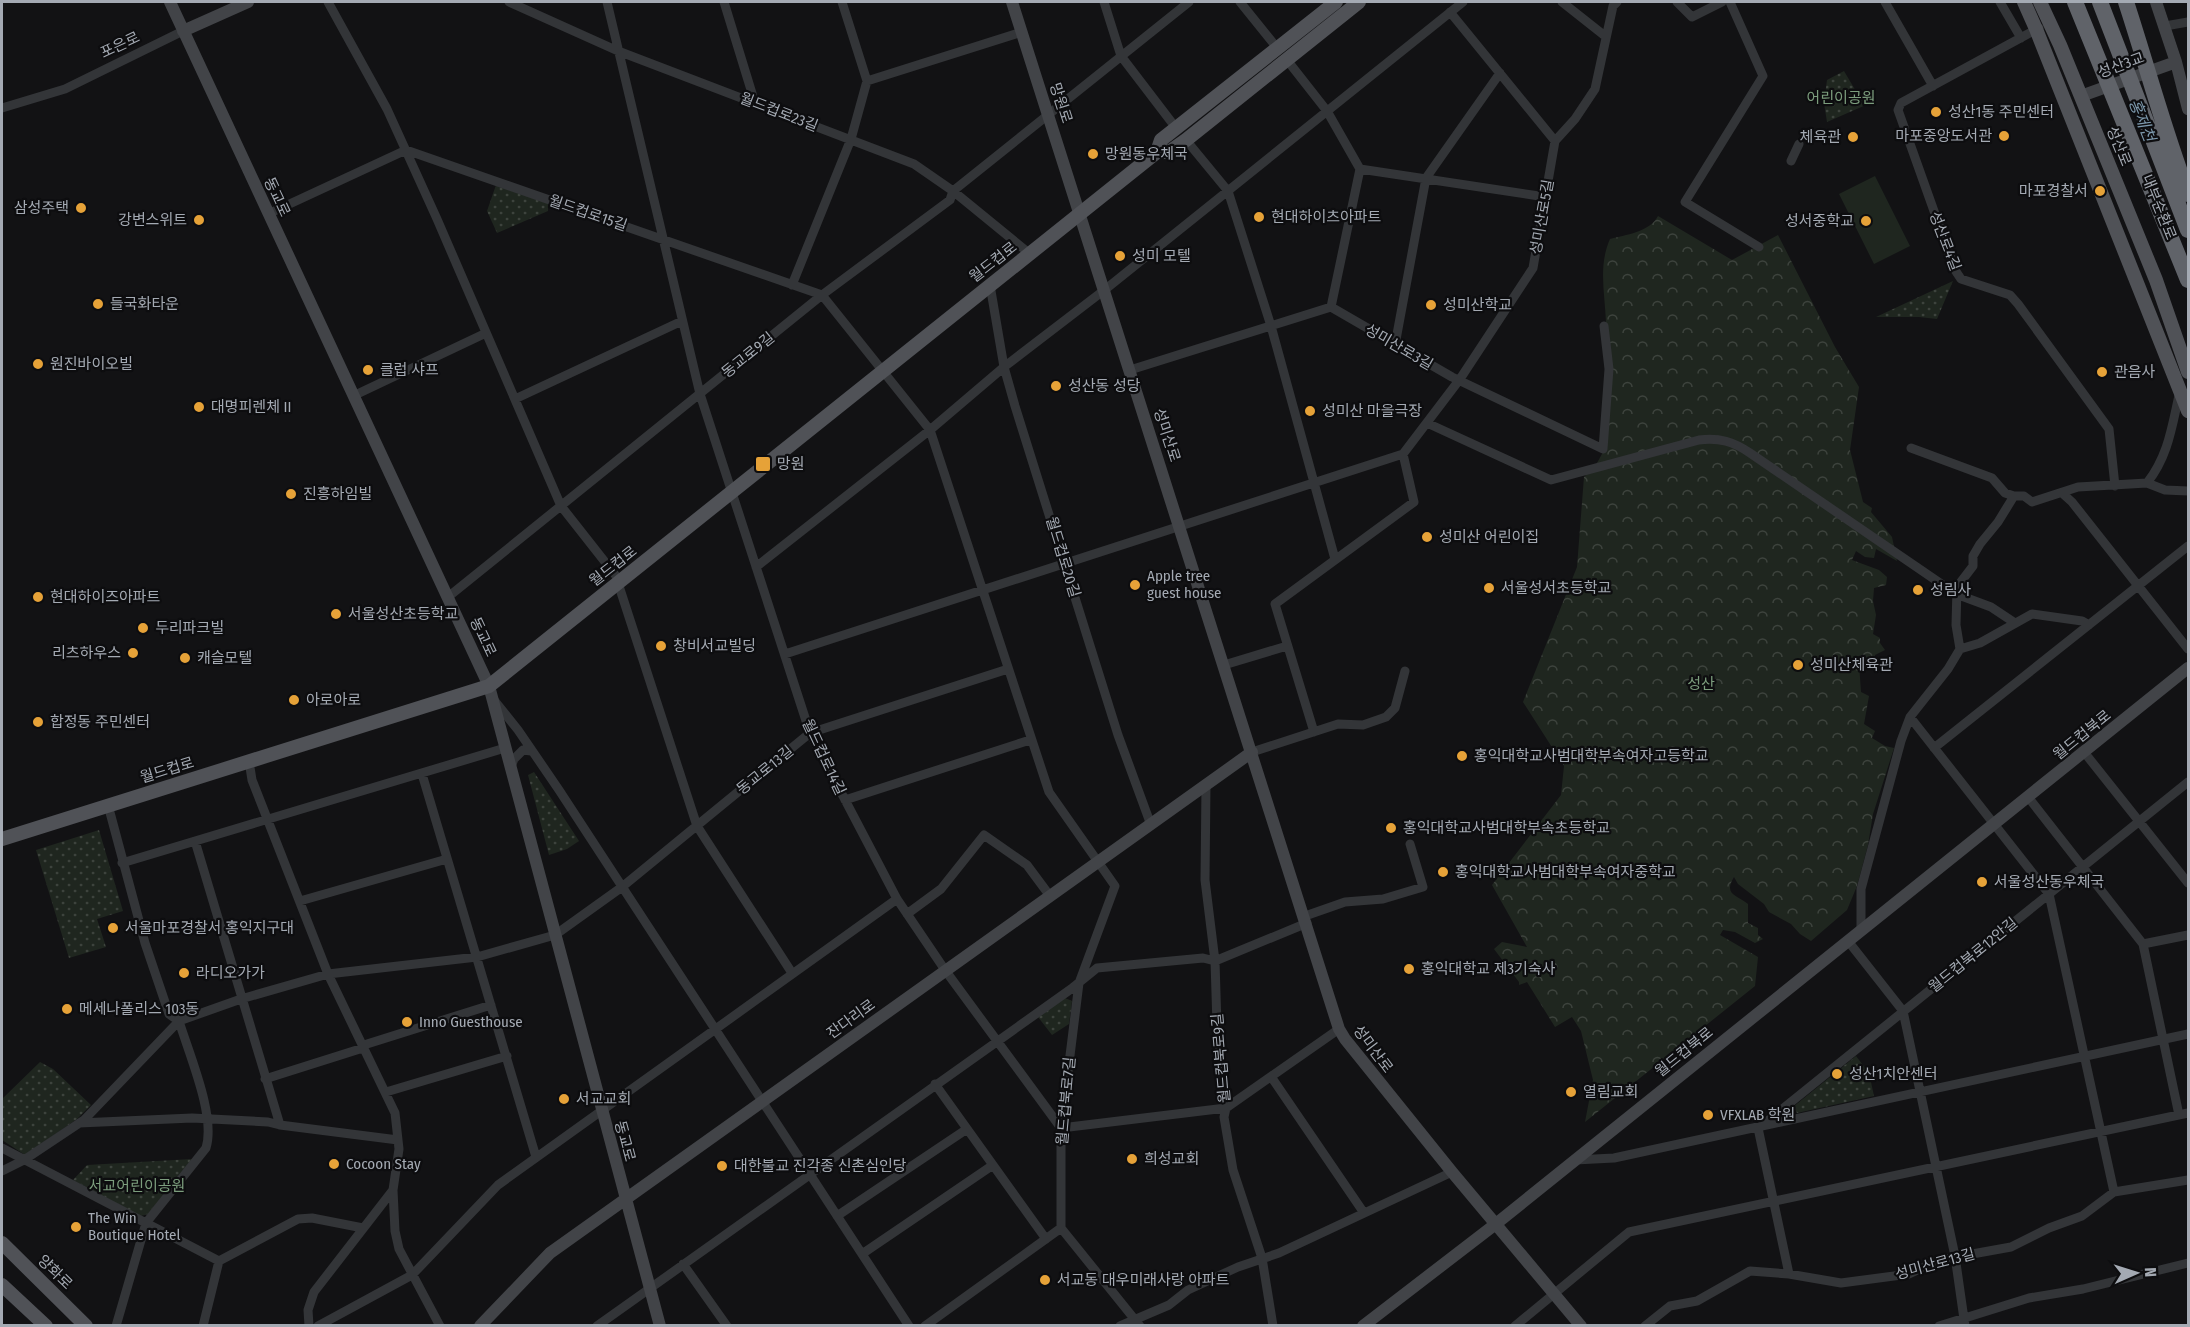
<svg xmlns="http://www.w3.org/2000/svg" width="2190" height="1327" font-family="'Fira Sans Condensed','Noto Sans KR',sans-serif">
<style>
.grass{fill:url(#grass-dots)}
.forest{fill:url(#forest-crowns)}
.garden{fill:#1f261f}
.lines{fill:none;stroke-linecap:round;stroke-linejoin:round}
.street{stroke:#333538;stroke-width:9}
.secondary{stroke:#424448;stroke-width:12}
.primary{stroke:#505257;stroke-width:14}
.highway-bridge{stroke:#606369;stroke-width:16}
.poi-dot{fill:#e6a238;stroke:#0d0d0f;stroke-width:2}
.labels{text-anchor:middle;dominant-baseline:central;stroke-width:4.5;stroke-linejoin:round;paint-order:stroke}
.street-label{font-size:15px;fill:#a4aab3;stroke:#0d0d0f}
.park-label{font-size:15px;fill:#7c9d7d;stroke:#0d0d0f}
.poi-label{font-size:15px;fill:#a4aab3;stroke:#0d0d0f;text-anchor:start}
.water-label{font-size:16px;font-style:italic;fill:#7d99ad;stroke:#0d0d0f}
</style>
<defs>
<pattern id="grass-dots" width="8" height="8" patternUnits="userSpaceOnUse" patternTransform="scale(1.5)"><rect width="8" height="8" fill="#1f261f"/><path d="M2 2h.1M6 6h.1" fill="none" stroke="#3d433d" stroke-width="1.8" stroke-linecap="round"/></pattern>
<pattern id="forest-crowns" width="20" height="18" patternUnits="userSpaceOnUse" patternTransform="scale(1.5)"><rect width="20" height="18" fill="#1f261f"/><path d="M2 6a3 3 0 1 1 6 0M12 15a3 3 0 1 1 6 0" fill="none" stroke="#3d433d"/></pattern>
</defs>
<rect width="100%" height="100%" fill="#121214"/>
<path class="grass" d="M1844 71 1857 93 1875 101 1827 122 1824 103 1827 80Z
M496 185 548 203V211L497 233 487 211Z
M1953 281 1937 319 1919 317H1876Z
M534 772 579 841 567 849 549 855 528 775Z
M99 830 123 911 97 919 106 947 69 958 36 850Z
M1065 998 1072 1001 1069 1024 1052 1035 1038 1017Z
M1856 1056 1869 1073 1874 1096 1797 1113 1793 1107Z
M40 1062 53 1069 91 1105 77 1119 25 1155 2 1140V1099Z
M192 1159 148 1214 141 1216 73 1180 87 1165Z"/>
<path class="forest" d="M1658 216 1732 260 1778 235 1835 347 1859 387 1850 450 1863 502 1872 508 1871 512 1892 537 1897 561 1876 549 1874 558 1865 557 1856 551 1852 560 1879 570 1887 577 1886 585 1874 588 1873 601 1876 615 1873 634 1880 638V643L1885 650 1875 655 1874 661 1859 664 1861 692 1869 696 1864 724 1875 731 1872 738 1885 746 1894 748 1873 814 1868 845 1857 886 1847 910 1811 941 1800 934 1791 924 1769 912 1764 904 1738 884 1734 877C1723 895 1737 895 1748 904V923L1758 928V935L1763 939 1755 943 1735 932 1723 930 1720 935 1758 957 1755 986 1585 1122 1593 1080 1581 1031 1572 1017 1555 1027 1527 982 1519 985V982L1494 949 1502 942 1527 947 1492 885 1561 795 1564 766 1523 702 1577 567 1584 477 1596 465 1603 452C1604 409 1608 365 1606 322 1605 294 1598 266 1610 239 1625 235 1650 232 1658 216Z"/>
<path class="garden" d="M1875 176 1910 246 1874 264 1839 194Z"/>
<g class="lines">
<path class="street" d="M328 2 387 109 437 219 561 506 620 581
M509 2 618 51 914 164 953 191 1030 254
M607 2 700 394 810 733 897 899 945 970 1061 1128
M724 2 755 103
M842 2 867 81
M1104 2 1121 56 1176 128
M1240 2 1278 49
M1562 2 1605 36
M1677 2 1692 17 1722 2
M1730 2 1763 76 1685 202 1759 247
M1885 2 1933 86
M2000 2 2021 38
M2165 26 2188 22
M2039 28 1901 103 1898 110 1955 270 1961 279 2010 295 2018 304 2109 429 2115 486
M1287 60 1327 111 1360 169 1546 197
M2 108 65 89 183 31
M1186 140 1228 191 1271 326 1335 559
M1555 141 1575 119 1595 89 1613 6 1617 2
M1791 161 1799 144
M268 214 406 150 822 295 930 430 1049 792 1115 886 1079 983 1061 1128V1228L1140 1326
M792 285 851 139 867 81 1022 32
M990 285 1004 367 1015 406 1118 735 1151 825
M1331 307 1360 169
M1395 345 1426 178 1500 73
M1130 370 1331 307 1452 377 1603 449 1609 369 1604 326
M353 396 486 333
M515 399 682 321
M1427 423 1551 480 1699 440C1719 437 1734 442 1750 453L1956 594 1991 607 2015 623
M1911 448 1992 478 2005 493 2014 496
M2147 483C2169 455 2172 425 2180 391
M2062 493 2072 502 2188 649
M756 567 930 430 1004 367 1107 288 1463 2
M618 583 697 826 792 973
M448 597 822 295 950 200 953 191 1189 2
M1960 649 1956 625 1957 587 1973 566V556L1980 544 1998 522 2014 496H2024L2032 502 2078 487 2147 483 2165 490 2188 491
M785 654 1403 454 1460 379 1533 268 1555 141 1450 12
M1224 665 1287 646
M494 700 518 730 559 790 909 1326
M1910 717 2049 894 2114 1192
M1314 732 1275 604 1414 502 1403 454
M1934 748 2188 546
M1252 752 1338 724 1363 725 1386 717 1395 708 1405 671
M2084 752 2188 883
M249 761 252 780 328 974 395 1113 399 1149 393 1190 395 1231 399 1249 440 1326
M511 767 514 759 523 750 531 751
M422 774 536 1157
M1206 785 1205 880 1215 961 1217 1026 1226 1108 1224 1117 1233 1170 1262 1258 1273 1326
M2028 797 2143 944 2179 1115
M845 800 1030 740
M108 805 145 943 169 1014 179 1021C189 1054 216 1116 206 1148L146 1223 116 1326
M195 841 280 1125
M122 863 505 748
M300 901 447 859
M907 914 941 889 984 835 1027 865 1050 896
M1305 916 1345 902 1383 899 1423 887 1410 844
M1861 931V889L1901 741 1910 717 1948 669 1960 649 1980 643 2032 614 2082 621 2089 625
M1848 941 1903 1011 1955 1256 1965 1326
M2143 944 2188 935
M1272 1078 1364 1213
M265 1079 363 1048 367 1044 491 1005
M935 1084 1046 1239
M386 1092 507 1056
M79 1123 192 1118 268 1122 280 1125 398 1140
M1760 1127 2188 782
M1061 1128 1226 1108 1339 1029
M1758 1128 1789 1274
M2 1148 219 1261
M1575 1160 1614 1158 2188 1034
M2 1171 24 1160 84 1120 179 1021 241 999 328 974 477 957 555 935 622 887 810 733 1008 669
M837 1216 967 1129
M862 1254 993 1165
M683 1264 727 1326
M203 1326 219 1261 298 1219 312 1218 363 1228
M309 1326 308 1310 314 1292 393 1190
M318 1326 412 1275 498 1185 897 899
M597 1326 1071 989 1097 968 1203 958 1215 961 1307 923
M925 1326 1061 1228
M1120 1326 1169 1305 1188 1290 1238 1267 1279 1253 1452 1172
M1515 1326 1629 1232 2188 1113
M1645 1326 1670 1306 1697 1301 1750 1271 1789 1274 1841 1283 1909 1274 1939 1260 2011 1247 2049 1228 2082 1216 2114 1192 2188 1180
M1939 1326 2029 1298 2083 1289 2188 1263"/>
<path class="secondary" d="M170 2 489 686 660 1326
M1012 2 1339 1029 1345 1039 1452 1172 1581 1326
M2156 2 2176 62 2188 109
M183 31 248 2
M2081 96 2176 62
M480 1326 550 1253 1252 752
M1363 1326 1497 1223 2188 668"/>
<path class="primary" d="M2024 2 2036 29 2188 411
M2040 2 2060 45 2156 280 2188 372
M1157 152H1169L1186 140 1359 2
M2 839 489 686 1157 152 1161 140 1336 2
M2 1243 86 1326
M2 1285 46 1326"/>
<path class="highway-bridge" d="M2075 2 2188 280
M2100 2 2188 230
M2126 2C2147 66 2164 131 2188 194"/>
</g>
<g class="poi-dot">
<circle cx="1936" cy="112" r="6"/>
<circle cx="2004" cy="136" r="6"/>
<circle cx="1853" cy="137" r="6"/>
<circle cx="1093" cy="154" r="6"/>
<circle cx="2100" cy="191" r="6"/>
<circle cx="81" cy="208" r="6"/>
<circle cx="1259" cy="217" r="6"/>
<circle cx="199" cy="220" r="6"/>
<circle cx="1866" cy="221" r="6"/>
<circle cx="1120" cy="256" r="6"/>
<circle cx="98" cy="304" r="6"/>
<circle cx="1431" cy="305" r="6"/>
<circle cx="38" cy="364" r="6"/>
<circle cx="368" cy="370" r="6"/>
<circle cx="2102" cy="372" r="6"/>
<circle cx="1056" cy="386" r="6"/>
<circle cx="199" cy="407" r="6"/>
<circle cx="1310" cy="411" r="6"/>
<rect x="755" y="456" width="16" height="16" rx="3"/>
<circle cx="291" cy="494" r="6"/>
<circle cx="1427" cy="537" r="6"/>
<circle cx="1135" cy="585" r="6"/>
<circle cx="1489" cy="588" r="6"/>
<circle cx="1918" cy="590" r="6"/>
<circle cx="38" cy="597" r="6"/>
<circle cx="336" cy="614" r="6"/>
<circle cx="143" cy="628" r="6"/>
<circle cx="661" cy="646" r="6"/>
<circle cx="133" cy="653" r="6"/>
<circle cx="185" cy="658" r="6"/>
<circle cx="1798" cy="665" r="6"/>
<circle cx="294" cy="700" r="6"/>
<circle cx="38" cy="722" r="6"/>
<circle cx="1462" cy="756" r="6"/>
<circle cx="1391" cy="828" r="6"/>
<circle cx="1443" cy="872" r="6"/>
<circle cx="1982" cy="882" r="6"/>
<circle cx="113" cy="928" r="6"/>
<circle cx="1409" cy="969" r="6"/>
<circle cx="184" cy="973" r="6"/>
<circle cx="67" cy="1009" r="6"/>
<circle cx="407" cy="1022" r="6"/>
<circle cx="1837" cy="1074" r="6"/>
<circle cx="1571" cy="1092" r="6"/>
<circle cx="564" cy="1099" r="6"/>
<circle cx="1708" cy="1115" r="6"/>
<circle cx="1132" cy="1159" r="6"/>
<circle cx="334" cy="1164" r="6"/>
<circle cx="722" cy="1166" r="6"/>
<circle cx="76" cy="1227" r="6"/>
<circle cx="1045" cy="1280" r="6"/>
</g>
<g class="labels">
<g class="street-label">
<text transform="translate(120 45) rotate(-25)">포은로</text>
<text transform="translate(2121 65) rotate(-20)">성산3교</text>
<text transform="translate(1061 103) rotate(72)">망원로</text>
<text transform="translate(779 112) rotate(21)">월드컵로23길</text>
<text transform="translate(2119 146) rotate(68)">성산로</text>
<text transform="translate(277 197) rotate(65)">동교로</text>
<text transform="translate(2159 207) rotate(68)">내부순환로</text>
<text transform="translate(588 213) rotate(19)">월드컵로15길</text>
<text transform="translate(1542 217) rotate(-80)">성미산로5길</text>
<text transform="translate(1945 241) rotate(69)">성산로4길</text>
<text transform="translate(993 262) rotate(-38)">월드컵로</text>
<text transform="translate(1399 347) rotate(30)">성미산로3길</text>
<text transform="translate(748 355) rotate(-39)">동교로9길</text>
<text transform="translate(1167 435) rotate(72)">성미산로</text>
<text transform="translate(1063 557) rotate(73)">월드컵로20길</text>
<text transform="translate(613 566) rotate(-38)">월드컵로</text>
<text transform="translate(483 637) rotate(65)">동교로</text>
<text transform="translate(2082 735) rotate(-39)">월드컵북로</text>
<text transform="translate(824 757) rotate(65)">월드컵로14길</text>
<text transform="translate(167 770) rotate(-17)">월드컵로</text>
<text transform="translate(765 770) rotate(-39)">동교로13길</text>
<text transform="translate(1973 955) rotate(-39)">월드컵북로12안길</text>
<text transform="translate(851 1019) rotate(-36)">잔다리로</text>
<text transform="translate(1373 1049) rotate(53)">성미산로</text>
<text transform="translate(1684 1052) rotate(-39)">월드컵북로</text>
<text transform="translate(1221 1058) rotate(-95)">월드컵북로9길</text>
<text transform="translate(1066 1101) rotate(-85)">월드컵북로7길</text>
<text transform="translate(625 1141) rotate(75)">동교로</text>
<text transform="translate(1935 1264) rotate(-15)">성미산로13길</text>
<text transform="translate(55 1272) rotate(44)">양화로</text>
</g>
<g class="park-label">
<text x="1841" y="98">어린이공원</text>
<text x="1701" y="684">성산</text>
<text x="137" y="1186">서교어린이공원</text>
</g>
<g class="poi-label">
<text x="1948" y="112">성산1동 주민센터</text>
<text x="1992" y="136" text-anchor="end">마포중앙도서관</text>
<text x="1841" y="137" text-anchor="end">체육관</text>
<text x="1105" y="154">망원동우체국</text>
<text x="2088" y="191" text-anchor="end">마포경찰서</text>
<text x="69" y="208" text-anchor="end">삼성주택</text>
<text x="1271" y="217">현대하이츠아파트</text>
<text x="187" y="220" text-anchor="end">강변스위트</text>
<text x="1854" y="221" text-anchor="end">성서중학교</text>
<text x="1132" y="256">성미 모텔</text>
<text x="110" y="304">들국화타운</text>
<text x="1443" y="305">성미산학교</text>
<text x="50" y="364">원진바이오빌</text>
<text x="380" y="370">클럽 샤프</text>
<text x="2114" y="372">관음사</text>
<text x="1068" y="386">성산동 성당</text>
<text x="211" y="407">대명피렌체 II</text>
<text x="1322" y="411">성미산 마을극장</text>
<text x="777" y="464">망원</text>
<text x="303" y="494">진흥하임빌</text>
<text x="1439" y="537">성미산 어린이집</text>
<text x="1147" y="576">Apple tree<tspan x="1147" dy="17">guest house</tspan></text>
<text x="1501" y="588">서울성서초등학교</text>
<text x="1930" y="590">성림사</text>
<text x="50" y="597">현대하이즈아파트</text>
<text x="348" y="614">서울성산초등학교</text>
<text x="155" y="628">두리파크빌</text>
<text x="673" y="646">창비서교빌딩</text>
<text x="121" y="653" text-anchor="end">리츠하우스</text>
<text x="197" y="658">캐슬모텔</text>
<text x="1810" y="665">성미산체육관</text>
<text x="306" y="700">아로아로</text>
<text x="50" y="722">합정동 주민센터</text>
<text x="1474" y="756">홍익대학교사범대학부속여자고등학교</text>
<text x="1403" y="828">홍익대학교사범대학부속초등학교</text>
<text x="1455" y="872">홍익대학교사범대학부속여자중학교</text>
<text x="1994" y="882">서울성산동우체국</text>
<text x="125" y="928">서울마포경찰서 홍익지구대</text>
<text x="1421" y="969">홍익대학교 제3기숙사</text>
<text x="196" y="973">라디오가가</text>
<text x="79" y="1009">메세나폴리스 103동</text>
<text x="419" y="1022">Inno Guesthouse</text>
<text x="1849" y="1074">성산1치안센터</text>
<text x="1583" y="1092">열림교회</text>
<text x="576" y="1099">서교교회</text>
<text x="1720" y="1115">VFXLAB 학원</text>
<text x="1144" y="1159">희성교회</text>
<text x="346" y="1164">Cocoon Stay</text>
<text x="734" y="1166">대한불교 진각종 신촌심인당</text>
<text x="88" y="1218">The Win<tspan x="88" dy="17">Boutique Hotel</tspan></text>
<text x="1057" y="1280">서교동 대우미래사랑 아파트</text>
</g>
<g class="water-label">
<text transform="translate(2142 120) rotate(68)">홍제천</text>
</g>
</g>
<rect width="2190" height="1327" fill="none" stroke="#a4aab3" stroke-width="6"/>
<g transform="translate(2136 1273) rotate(87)" stroke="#0d0d0f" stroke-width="4.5" paint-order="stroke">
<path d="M0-4.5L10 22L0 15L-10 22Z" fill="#a4aab3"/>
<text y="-9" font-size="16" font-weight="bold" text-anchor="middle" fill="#a4aab3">N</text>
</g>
</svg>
